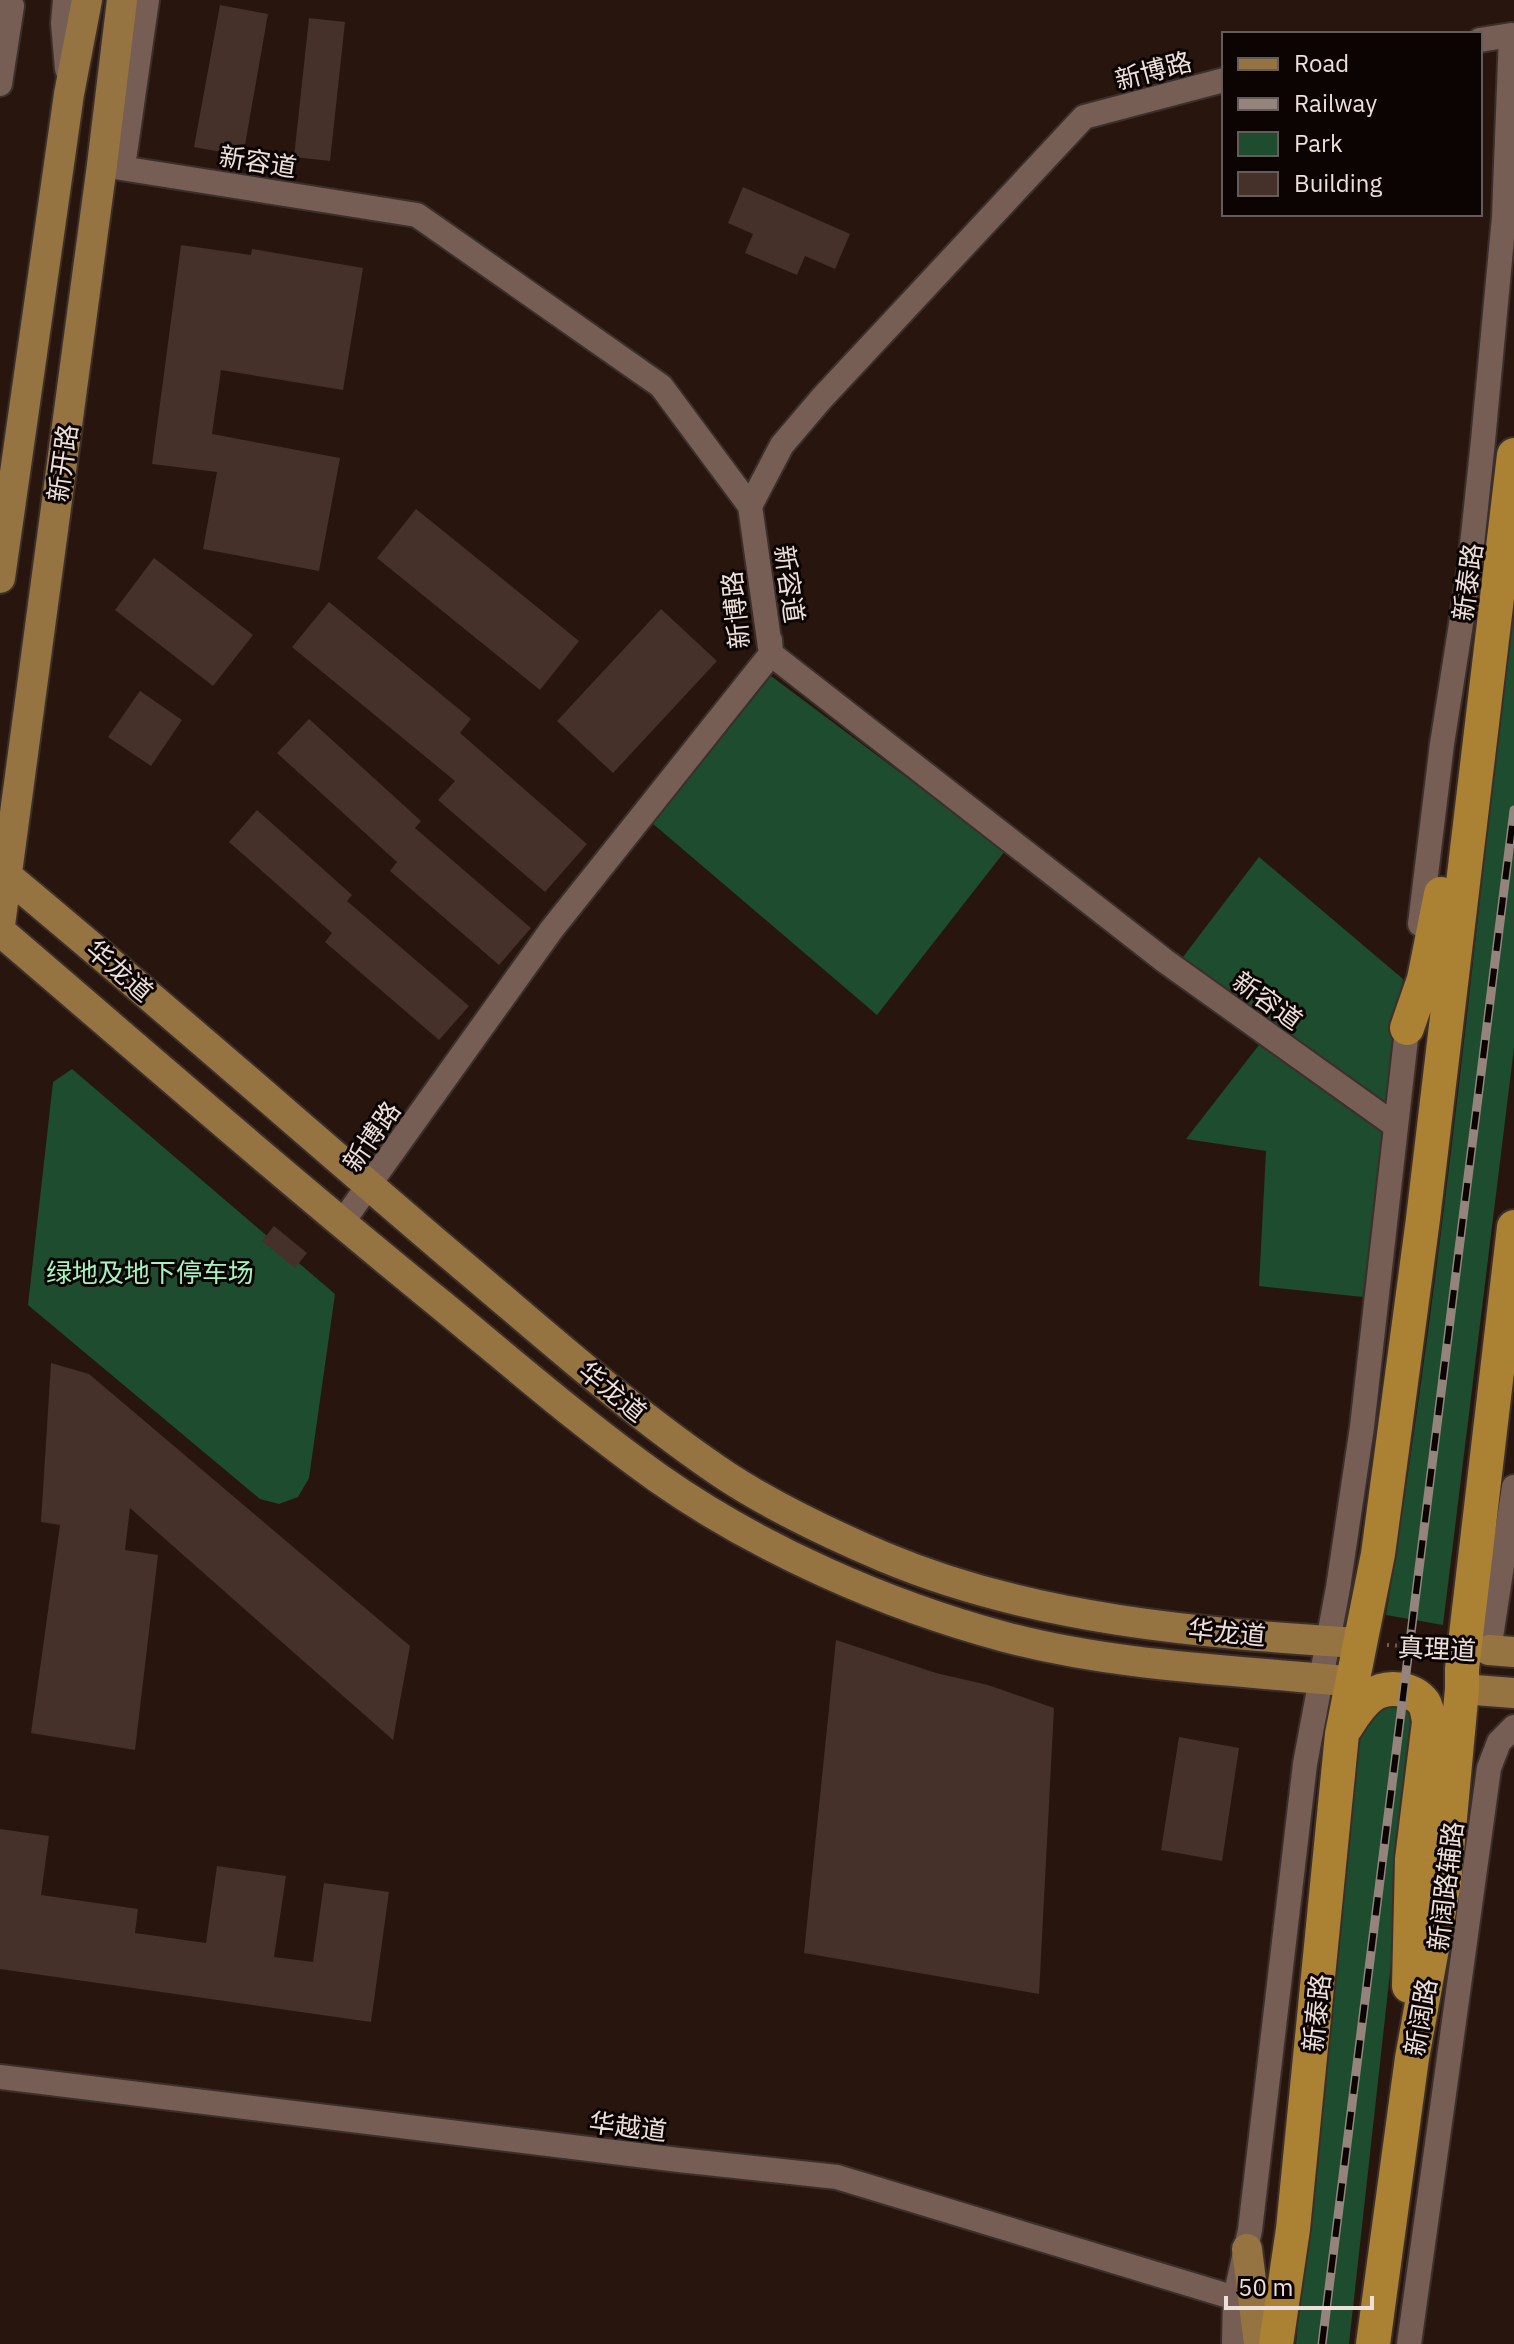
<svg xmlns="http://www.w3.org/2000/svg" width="1514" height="2344" font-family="'IBM Plex Sans','Noto Sans SC',sans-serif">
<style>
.green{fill:#1d4c2e}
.building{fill:#46302a}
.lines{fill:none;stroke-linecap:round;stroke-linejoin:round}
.minor-casing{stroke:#3c2f2b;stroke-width:28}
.major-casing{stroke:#3c2f2b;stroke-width:34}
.highway-casing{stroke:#3c2f2b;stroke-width:38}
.path{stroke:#6e5e56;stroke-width:4;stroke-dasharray:2 6;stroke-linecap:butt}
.minor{stroke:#765e55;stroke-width:24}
.major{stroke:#967441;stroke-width:30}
.highway{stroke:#ab8233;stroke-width:34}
.rail-casing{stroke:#94847d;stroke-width:9}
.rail{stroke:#0b0403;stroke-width:6;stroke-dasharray:18;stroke-linecap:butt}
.labels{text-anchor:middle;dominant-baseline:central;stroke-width:6;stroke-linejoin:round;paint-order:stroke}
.street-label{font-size:26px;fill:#eddfd9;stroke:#0b0403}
.park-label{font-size:26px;fill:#a6f3bd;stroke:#0b0403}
</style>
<rect width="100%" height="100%" fill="#28160e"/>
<path class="green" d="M1514 583V1048L1443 1625 1386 1615C1442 1273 1477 928 1514 583Z
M771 676 1005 851 877 1015 652 823Z
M1259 857 1403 979 1363 1297 1259 1286 1266 1151 1186 1139 1273 1027 1183 957Z
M72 1069 335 1294 309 1478 298 1497 279 1504 260 1499 28 1305 53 1082Z
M1376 1703 1407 1706 1414 1721 1416 1737 1349 2344H1296L1357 1733Z"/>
<path class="building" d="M220 5 268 14 243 156 194 147Z
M309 18 345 22 330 161 294 157Z
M743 187 850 234 835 269 805 256 797 275 745 253 753 234 728 223Z
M181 245 251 255 252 249 363 268 343 390 221 370 212 434 340 458 319 571 203 549 217 472 152 464Z
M416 509 579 641 540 690 377 558Z
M154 558 253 635 213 686 115 610Z
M329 602 471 719 460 733 587 844 545 892 438 800 455 781 292 647Z
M661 609 717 661 613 773 557 721Z
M140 691 182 720 151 766 108 737Z
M309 719 421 821 415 828 531 928 499 965 390 871 397 862 277 753Z
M257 810 352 895 347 901 469 1006 439 1040 325 942 332 933 229 842Z
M274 1226 307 1253 295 1268 262 1241Z
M51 1363 89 1374 410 1646 393 1740 130 1508 125 1550 158 1555 135 1750 31 1733 60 1525 41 1522Z
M836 1640 936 1673 988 1685 1054 1708 1039 1994 804 1953Z
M1179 1737 1239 1748 1222 1861 1161 1850Z
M0 1829 49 1836 41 1895 138 1909 135 1933 206 1943 217 1866 286 1876 274 1957 313 1962 324 1883 389 1892 371 2022 0 1969Z"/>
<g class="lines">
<defs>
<path id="minor" d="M65 0 63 23 67 69
M0 84 12 6 6 0
M102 165 417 215 661 386 750 506 771 654 1165 961 1396 1126
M123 167 147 0
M752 520 750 506 782 445 822 398 1084 117 1224 80
M1420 924 1442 744 1469 573 1483 441 1504 217 1511 35 1480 40
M341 1224 552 929 771 654 770 640
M1489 1650 1514 1487
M0 2077 679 2160 837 2177 1235 2298
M1234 2344 1235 2298 1250 2230 1305 1764 1338 1588 1362 1427 1409 1012
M1409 2344C1435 2152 1464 1960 1489 1768L1499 1742 1514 1727"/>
<path id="major" d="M0 578 69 94 87 0
M0 870C156 999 307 1133 461 1264 548 1337 632 1413 726 1476 775 1508 830 1534 884 1557 1034 1620 1199 1633 1359 1643
M0 925 102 165 122 0
M0 931C146 1056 290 1182 439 1303 511 1362 582 1424 658 1478 759 1549 886 1605 1005 1637 1118 1667 1238 1670 1354 1682
M1489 1650 1514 1652
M1462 1689 1514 1693
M1247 2249 1259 2344"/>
<path id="highway" d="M1407 1028 1424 979 1441 894
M1346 1727C1353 1716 1360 1704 1371 1696 1386 1685 1412 1687 1424 1703 1427 1708 1428 1715 1429 1722L1412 1859 1409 1986
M1276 2344 1293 2229 1342 1734 1378 1554 1423 1219 1514 455
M1373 2344 1412 2058 1444 1883 1462 1689V1669L1514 1227"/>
</defs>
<use href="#minor" class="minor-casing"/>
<use href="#major" class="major-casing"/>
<use href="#highway" class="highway-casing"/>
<path class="path" d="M1387 1645 1438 1648"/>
<use href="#minor" class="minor"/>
<use href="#major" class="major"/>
<use href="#highway" class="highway"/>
<defs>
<path id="rail" d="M1322 2344 1514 810"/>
</defs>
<use href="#rail" class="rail-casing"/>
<use href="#rail" class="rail"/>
</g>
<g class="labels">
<g class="street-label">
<text transform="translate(1153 70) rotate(-15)">新博路</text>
<text transform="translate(258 161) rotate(9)">新容道</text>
<text transform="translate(62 463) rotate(-82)">新开路</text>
<text transform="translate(1467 582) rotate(-82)">新泰路</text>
<text transform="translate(790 584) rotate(82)">新容道</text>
<text transform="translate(735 610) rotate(-96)">新博路</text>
<text transform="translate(120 970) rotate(41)">华龙道</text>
<text transform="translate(1268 1000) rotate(36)">新容道</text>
<text transform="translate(371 1136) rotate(-55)">新博路</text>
<text transform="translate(613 1391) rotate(39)">华龙道</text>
<text transform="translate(1227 1632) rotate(5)">华龙道</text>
<text transform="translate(1437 1648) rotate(3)">真理道</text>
<text transform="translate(1445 1886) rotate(-83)">新阔路辅路</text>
<text transform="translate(1316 2013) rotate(-84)">新泰路</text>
<text transform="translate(1420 2017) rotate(-80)">新阔路</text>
<text transform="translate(628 2126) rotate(7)">华越道</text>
</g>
<g class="park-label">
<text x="150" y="1272">绿地及地下停车场</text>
</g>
</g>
<rect x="1222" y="32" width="260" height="184" fill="#0b0403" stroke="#655c59" stroke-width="2"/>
<rect x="1238" y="58" width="40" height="12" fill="#967441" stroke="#655c59" stroke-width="2"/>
<text x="1294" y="72" font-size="24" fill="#eddfd9">Road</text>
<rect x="1238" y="98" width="40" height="12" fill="#94847d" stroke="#655c59" stroke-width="2"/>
<text x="1294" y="112" font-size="24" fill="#eddfd9">Railway</text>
<rect x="1238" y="132" width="40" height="24" fill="#1d4c2e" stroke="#655c59" stroke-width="2"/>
<text x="1294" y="152" font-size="24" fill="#eddfd9">Park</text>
<rect x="1238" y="172" width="40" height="24" fill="#46302a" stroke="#655c59" stroke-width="2"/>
<text x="1294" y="192" font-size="24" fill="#eddfd9">Building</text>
<path d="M1226 2296v12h146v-12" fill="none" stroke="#eddfd9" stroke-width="4"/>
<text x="1238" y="2296" font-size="24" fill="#eddfd9" stroke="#0b0403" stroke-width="6" paint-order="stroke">50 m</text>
</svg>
